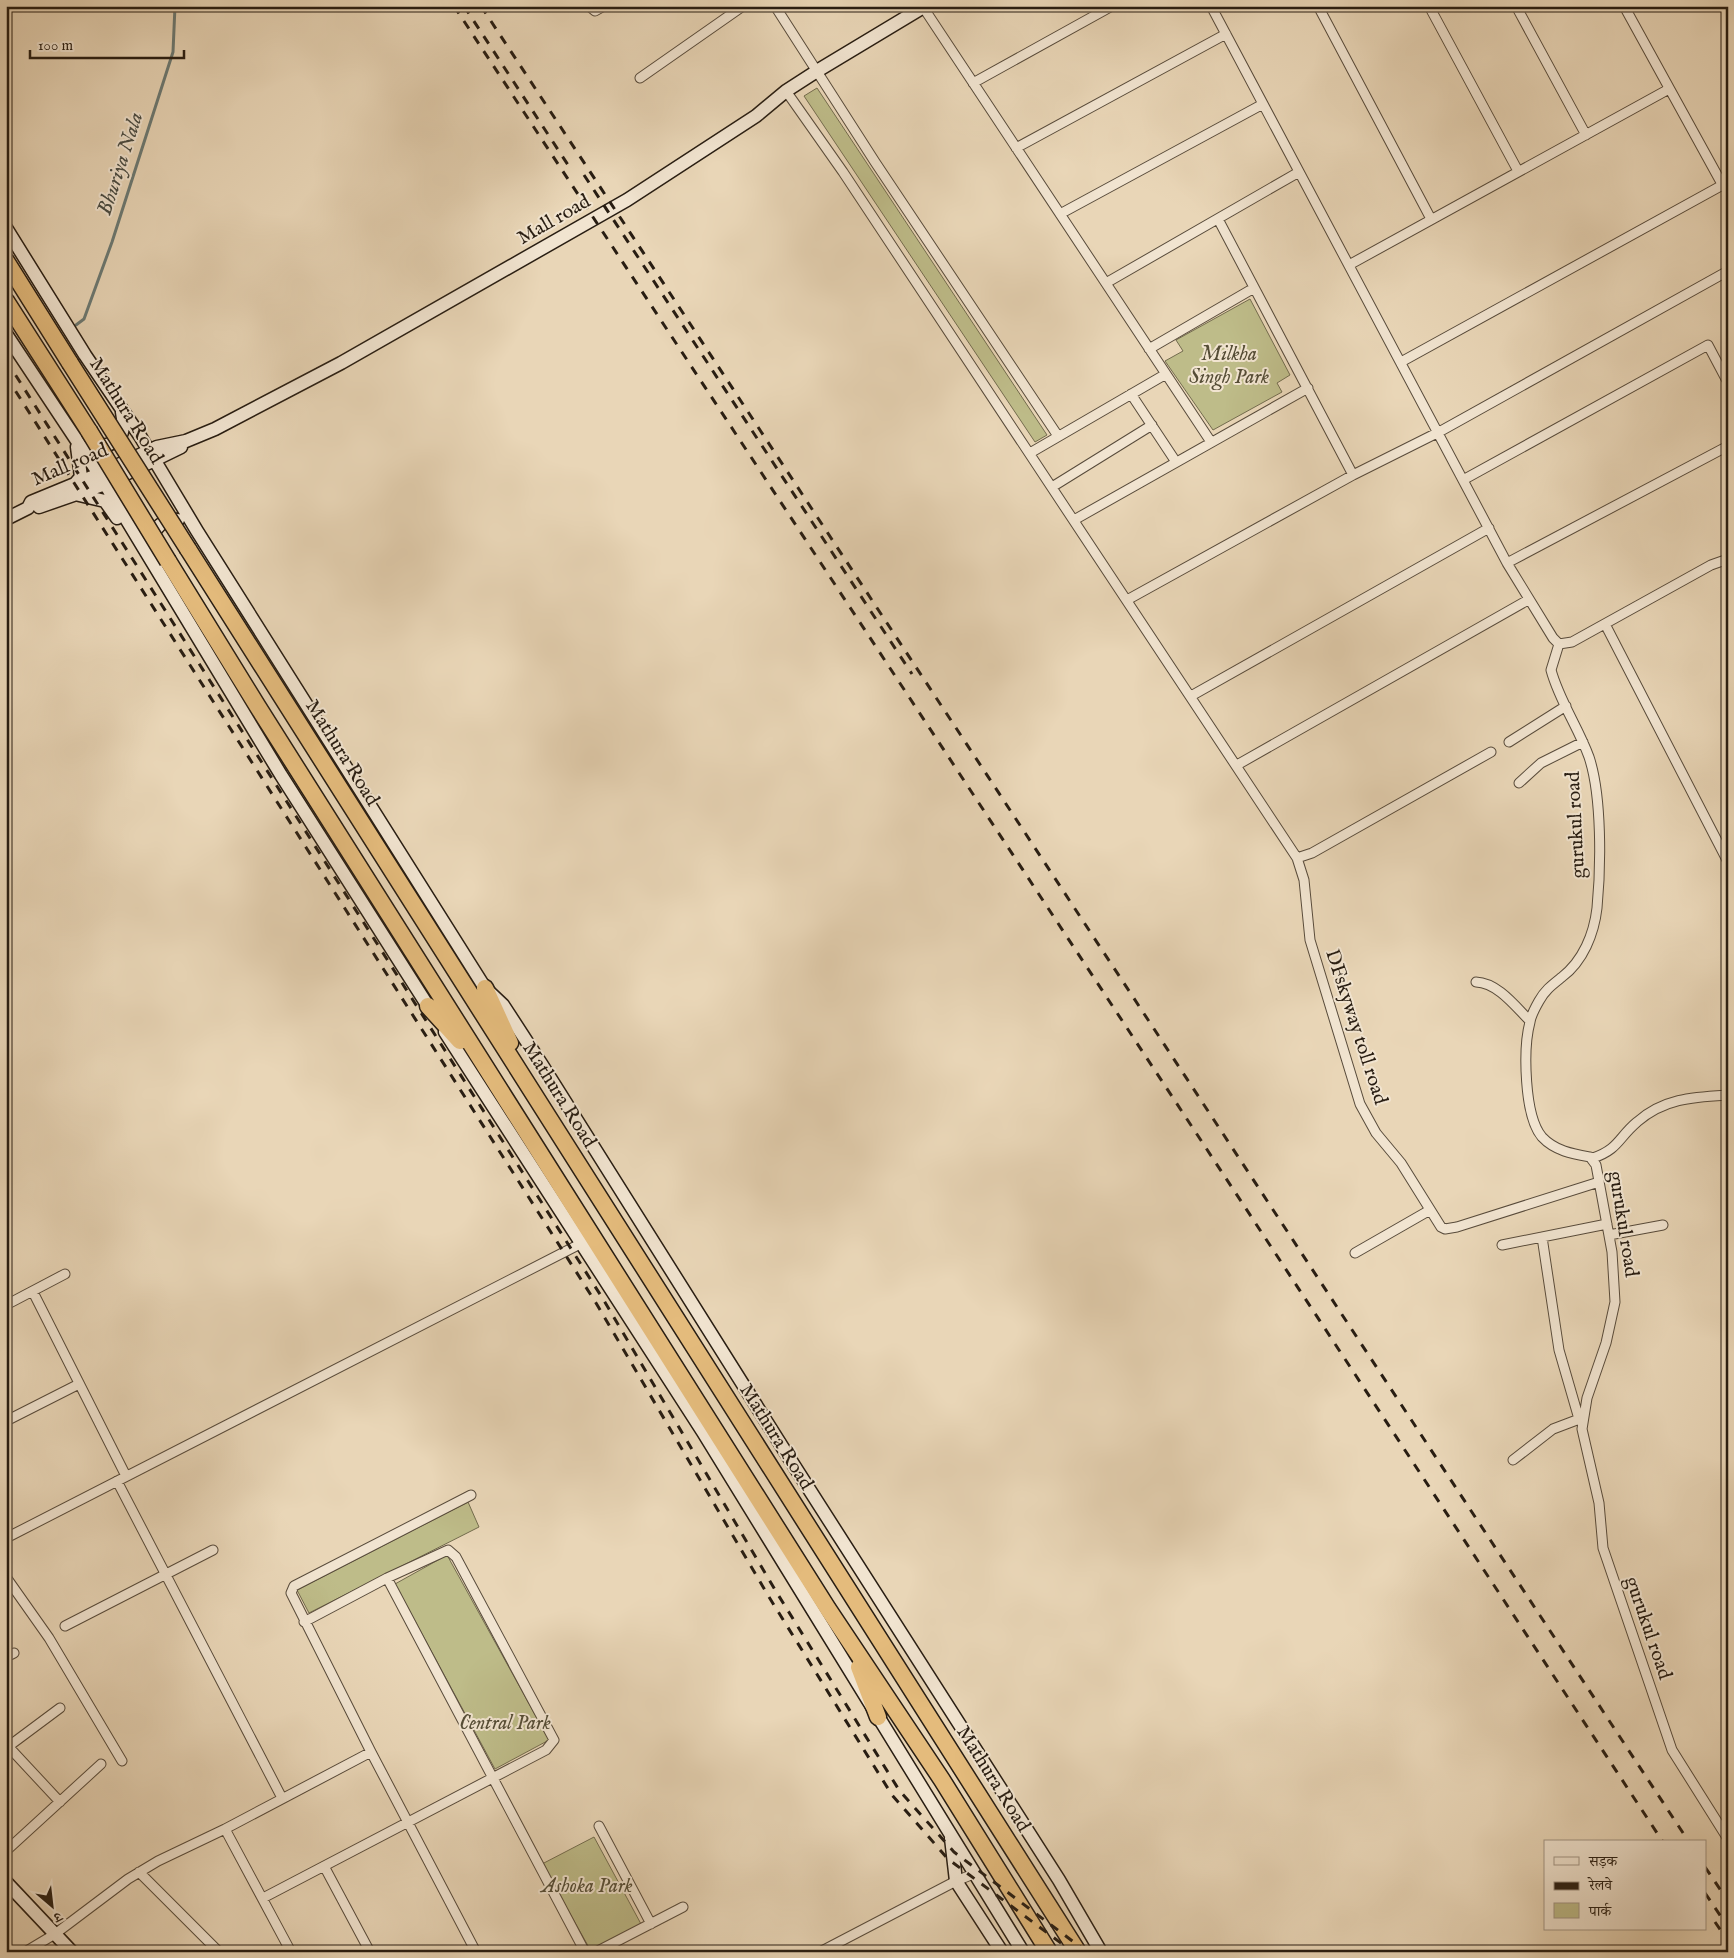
<svg xmlns="http://www.w3.org/2000/svg" width="1734" height="1958" font-family="'IM FELL English','Noto Serif Devanagari',serif">
<style>
.green{fill:#bebc89;stroke:#736c4e}
.lines{fill:none;stroke-linecap:round;stroke-linejoin:round}
.stream{stroke:#6c7a74;stroke-width:3}
.street-casing{stroke:#584b3b;stroke-width:11}
.secondary-casing{stroke:#281d12;stroke-width:15}
.highway-casing{stroke:#281d12;stroke-width:19}
.street{stroke:#f1e4d0;stroke-width:9}
.secondary{stroke:#f1e4d0;stroke-width:12}
.highway{stroke:#e4bb7c;stroke-width:16}
.rail{stroke:#281d12;stroke-width:3;stroke-dasharray:9 9;stroke-linecap:butt}
.highway-bridge-casing{stroke:#281d12;stroke-width:19;stroke-linecap:butt}
.highway-bridge{stroke:#e4bb7c;stroke-width:16}
.labels{text-anchor:middle;dominant-baseline:central;stroke-width:4;stroke-linejoin:round;paint-order:stroke}
.street-label{font-size:20px;fill:#281d12;stroke:#f1e4d0}
.park-label{font-size:20px;font-style:italic;fill:#554d36;stroke:#f1e4d0}
.water-label{font-size:21px;font-style:italic;fill:#4a4c43;stroke:#f1e4d0}
</style>
<rect width="100%" height="100%" fill="#e9d6b7"/>
<filter id="stains"><feTurbulence type="fractalNoise" baseFrequency=".004" numOctaves="4"/><feColorMatrix values="0 0 0 0 .2 0 0 0 0 .09 0 0 0 0 .02 0 0 0 .5 -.17"/></filter>
<radialGradient id="worn" r=".72"><stop offset=".6" stop-color="#630" stop-opacity="0"/><stop offset="1" stop-color="#630" stop-opacity=".3"/></radialGradient>
<path class="green" d="M817 88 1047 435 1035 442 804 96Z
M1250 299 1290 375 1277 383 1282 392 1213 430 1165 361 1183 351 1176 340Z
M468 1502 479 1527 309 1613 297 1590Z
M447 1555 549 1740 495 1769 395 1584Z
M594 1837 641 1924 591 1951 542 1864Z"/>
<g class="lines">
<path class="stream" d="M76 325 84 319 112 242 173 52 175 6"/>
<defs>
<path id="street" d="M589 6 595 11 604 6
M775 6 875 162 1058 436
M1211 6 1507 563 1553 638 1559 644 1572 642 1711 565 1728 559
M1318 6 1431 219
M1429 6 1518 171
M1516 6 1586 135
M1624 6 1722 184
M923 7 1211 442
M640 78 743 6
M973 83 1112 6
M786 91 843 172 1297 858 1304 880 1310 940 1360 1104 1376 1133 1401 1163 1441 1227 1445 1229 1457 1227 1599 1182
M1016 148 1226 34
M1060 214 1263 104
M1218 219 1353 475
M1349 265 1669 89
M1106 283 1299 172
M1149 349 1254 288
M1401 362 1728 182
M1131 394 1176 462
M1030 453 1166 374
M1463 480 1708 345 1726 379
M1052 487 1152 425
M1074 520 1308 388
M1507 563 1728 446
M1127 600 1353 475 1439 432 1728 271
M1605 624 1728 862
M1559 644 1551 670C1559 700 1578 727 1589 757 1602 796 1601 867 1597 908 1594 934 1583 961 1562 977 1552 985 1545 990 1539 1001 1535 1008 1531 1015 1530 1022 1523 1048 1524 1116 1542 1137 1555 1151 1573 1154 1590 1157L1596 1165 1612 1252 1615 1302 1606 1343 1587 1398 1582 1429 1599 1503 1603 1548 1672 1750 1728 1839
M1191 696 1489 528
M1509 742 1566 706
M1237 765 1528 600
M1519 783 1541 763 1583 742
M1297 858 1312 853 1491 752
M1476 982C1498 983 1515 1006 1530 1021
M1593 1158C1619 1149 1618 1138 1637 1122 1664 1098 1694 1097 1728 1095
M1609 1235 1663 1225
M1542 1237 1559 1350 1579 1419
M1502 1245 1607 1224
M1355 1253 1430 1210
M33 1292 126 1476
M6 1305 65 1274
M6 1421 79 1384
M1513 1460 1553 1429 1582 1418
M117 1481 282 1798
M471 1495 294 1586 291 1593 371 1752 476 1952
M10 1536 582 1243
M6 1577 49 1638 122 1761
M387 1578 585 1952
M65 1626 213 1550
M6 1657 14 1653
M6 1744 60 1802
M9 1746 60 1708
M599 1826 651 1924
M225 1829 291 1952
M6 1851 101 1764
M324 1866 370 1952
M139 1872 219 1952
M263 1898 546 1750 554 1740 456 1557 448 1550 387 1578 304 1622
M25 1952 55 1934 128 1879 158 1861 225 1829 371 1752
M596 1952 683 1907
M820 1952 956 1881 976 1873"/>
<path id="secondary" d="M6 228 85 355 140 436 197 531 485 988 503 1005 542 1065 793 1464 1059 1880 1101 1952
M6 334 99 474 281 775 433 1014
M91 446C117 447 127 438 122 412
M75 484 81 477 77 447
M75 494 105 501 117 518
M39 507 105 484 181 447
M6 519 28 508 31 502 99 474 157 447 186 441 215 429 341 363 627 200 756 116 786 91 817 71 925 6
M151 542C153 529 164 517 178 520
M445 1032 703 1432 1023 1952
M951 1838 956 1881 1002 1952
M6 1882 72 1952"/>
<path id="highway" d="M6 261 70 363
M6 301 89 431
M188 549 1078 1952
M168 561 258 707 828 1609 942 1780 1049 1952
M485 988 510 1043
M428 1006 460 1041
M859 1667 878 1717"/>
</defs>
<use href="#street" class="street-casing"/>
<use href="#secondary" class="secondary-casing"/>
<use href="#highway" class="highway-casing"/>
<use href="#street" class="street"/>
<use href="#secondary" class="secondary"/>
<use href="#highway" class="highway"/>
<path class="rail" d="M454 6 1663 1842
M464 6 572 171
M481 6 1689 1842
M584 175 912 674
M6 360 603 1299 777 1593 899 1790 954 1852 1087 1952
M6 376 596 1303 769 1597 892 1795 948 1859 1073 1952
M1705 1867 1728 1901
M1705 1893 1728 1927
M1715 1922 1728 1941"/>
<defs>
<path id="highway-bridge" d="M70 363 188 549
M89 431 168 561"/>
</defs>
<use href="#highway-bridge" class="highway-bridge-casing"/>
<use href="#highway-bridge" class="highway-bridge"/>
</g>
<g class="labels">
<g class="street-label">
<text transform="translate(554 220) rotate(-30)">Mall road</text>
<text transform="translate(126 411) rotate(58)">Mathura Road</text>
<text transform="translate(70 465) rotate(-23)">Mall road</text>
<text transform="translate(342 753) rotate(58)">Mathura Road</text>
<text transform="translate(1576 825) rotate(-93)">gurukul road</text>
<text transform="translate(1356 1027) rotate(72)">DFskyway toll road</text>
<text transform="translate(559 1095) rotate(58)">Mathura Road</text>
<text transform="translate(1623 1224) rotate(81)">gurukul road</text>
<text transform="translate(776 1437) rotate(58)">Mathura Road</text>
<text transform="translate(1648 1628) rotate(71)">gurukul road</text>
<text transform="translate(993 1779) rotate(58)">Mathura Road</text>
</g>
<g class="park-label">
<text x="1229" y="354">Milkha<tspan x="1229" dy="23">Singh Park</tspan></text>
<text x="505" y="1723">Central Park</text>
<text x="587" y="1886">Ashoka Park</text>
</g>
<g class="water-label">
<text transform="translate(121 164) rotate(-72)">Bhuriya Nala</text>
</g>
</g>
<rect width="1734" height="1958" fill="none" stroke="#e9d6b7" stroke-width="25"/>
<rect x="8" y="8" width="1719" height="1943" fill="none" stroke="#281d12" stroke-width="2.5"/>
<rect x="12" y="12" width="1709" height="1933" fill="none" stroke="#281d12"/>
<rect x="1544" y="1840" width="162" height="90" fill="#f1e4d0" stroke="#a19484"/>
<rect x="1554" y="1857" width="25" height="8" fill="#f1e4d0" stroke="#a19484"/>
<text x="1589" y="1866" font-size="15" fill="#281d12">सड़क</text>
<rect x="1554" y="1882" width="25" height="8" fill="#281d12" stroke="#a19484"/>
<text x="1589" y="1890" font-size="15" fill="#281d12">रेलवे</text>
<rect x="1554" y="1903" width="25" height="15" fill="#bebc89" stroke="#a19484"/>
<text x="1589" y="1916" font-size="15" fill="#281d12">पार्क</text>
<g transform="translate(52 1906) rotate(152)" stroke="#f1e4d0" stroke-width="4" paint-order="stroke">
<path d="M0-4L9 19L0 12L-9 19Z" fill="#281d12"/>
<text y="-8" font-size="14" font-weight="bold" text-anchor="middle" fill="#281d12">उ</text>
</g>
<path d="M30 50v8h154v-8" fill="none" stroke="#281d12" stroke-width="2.5"/>
<text x="38" y="50" font-size="15" fill="#281d12" stroke="#f1e4d0" stroke-width="4" paint-order="stroke">100 m</text>
<rect width="100%" height="100%" filter="url(#stains)"/>
<rect width="100%" height="100%" fill="url(#worn)"/>
</svg>
